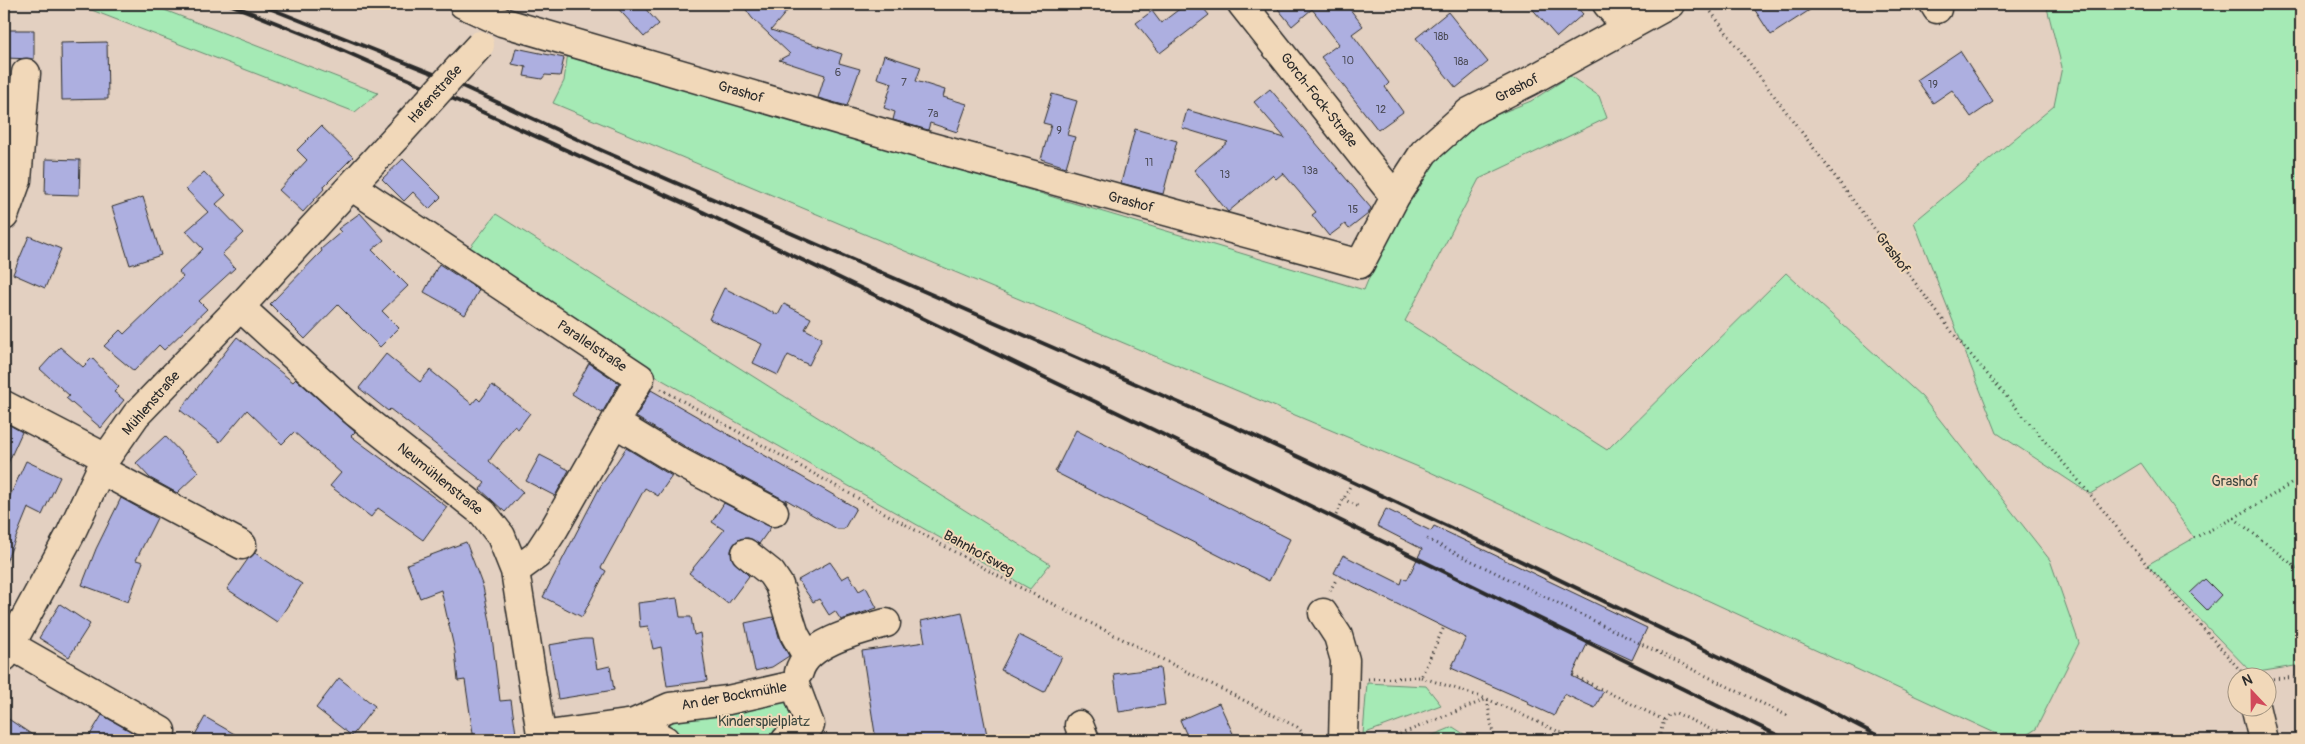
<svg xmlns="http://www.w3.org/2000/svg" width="2305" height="744" font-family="Pangolin,sans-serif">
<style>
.green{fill:#a5eab5;stroke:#688a70}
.building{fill:#adafe0;stroke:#2b2b2b}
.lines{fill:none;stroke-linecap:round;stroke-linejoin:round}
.minor-casing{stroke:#2b2b2b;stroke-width:31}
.path{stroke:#2b2b2b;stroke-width:3;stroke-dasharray:1 4;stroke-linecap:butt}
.minor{stroke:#f1d8b9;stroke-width:28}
.rail{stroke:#2b2b2b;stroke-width:4}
.minor-bridge-casing{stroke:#2b2b2b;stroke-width:31;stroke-linecap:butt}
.minor-bridge{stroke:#f1d8b9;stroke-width:28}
.labels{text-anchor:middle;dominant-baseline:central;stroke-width:4;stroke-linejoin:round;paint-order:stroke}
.number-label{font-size:11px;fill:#4c4c58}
.street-label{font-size:14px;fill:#2b2b2b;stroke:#f1d8b9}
.park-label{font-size:14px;fill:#3d4840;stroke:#f1d8b9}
</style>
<rect width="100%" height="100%" fill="#e3d0c1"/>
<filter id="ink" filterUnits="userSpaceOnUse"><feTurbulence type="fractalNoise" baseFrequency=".02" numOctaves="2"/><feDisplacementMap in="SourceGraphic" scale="10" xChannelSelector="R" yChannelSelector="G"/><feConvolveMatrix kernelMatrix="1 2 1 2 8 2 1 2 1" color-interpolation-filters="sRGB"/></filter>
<g filter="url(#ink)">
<path class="green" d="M76 4H149L378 93 355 112Z
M2046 4H2301V665L2252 673 2147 565 2194 538 2141 463 2090 494 1997 433 1914 222 2054 106 2062 67Z
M568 52 1364 290 1401 200 1449 134 1531 101 1570 76 1599 96 1607 118 1479 179 1405 321 1607 450 1786 273 1922 397 2050 560 2079 643 2036 729 2019 740H2010L1428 471 553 103 564 81Z
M496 214 1050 564 1030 589 650 373 468 250Z
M1367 683 1426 686 1441 705 1363 734Z
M784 697 797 721 770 740H677L655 726 674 715Z
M1453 727 1473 740H1421Z"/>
<path class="building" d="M614 4H641L659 24 644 37Z
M742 4H793L771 30 842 54 839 63 860 69 847 106 818 98 825 75 779 60 790 54 752 18Z
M1186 4H1200L1209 15 1160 53 1136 23 1152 11 1161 23Z
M1274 4H1346L1363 26 1352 34 1389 83 1385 87 1403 112 1378 130 1321 57 1339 44 1312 9 1292 26Z
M1528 4H1574L1583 14 1557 37Z
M1751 4H1819L1771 35Z
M1448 12 1488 62 1456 88 1416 38Z
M4 30H34V59L4 58Z
M107 42 108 99 62 100 61 43Z
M516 48 564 58 560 76 545 75 542 79 524 76 526 67 512 64Z
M1960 51 1993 102 1971 117 1952 90 1933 103 1917 80Z
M884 55 921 67 916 81 945 90 943 97 967 104 957 132 930 123 928 130 893 120 895 112 884 108 892 83 877 78Z
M1270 89 1371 208 1368 214 1349 229 1345 224 1329 236 1312 215 1316 212 1283 173 1276 179 1272 175 1228 212 1194 170 1228 142 1182 128 1187 110 1285 138 1254 102Z
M1052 94 1077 101 1067 135 1075 137 1066 167 1041 159 1051 125 1043 123Z
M321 126 353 157 324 186 325 188 303 212 279 190 307 160 297 150Z
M1135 129 1177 141 1163 194 1121 183Z
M46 159 80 160 79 195 45 194Z
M403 159 441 197 429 209 413 192 404 201 382 179Z
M204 172 226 195 216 204 244 233 222 254 235 268 199 301 207 309 164 350 159 345 134 371 104 346 120 330 124 334 183 277 179 272 203 249 186 231 208 212 186 189Z
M143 197 161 255 130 265 112 207Z
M360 213 384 240 372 250 408 286 382 311 399 328 380 347 338 305 305 339 270 304 322 251 321 249 341 232 338 229Z
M29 236 61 249 45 288 13 274Z
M439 264 479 290 465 315 424 292Z
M724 288 778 315 784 304 811 318 805 329 822 338 809 365 788 355 778 375 753 363 762 344 709 319Z
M237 337 293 382 296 379 355 432 351 436 447 507 423 540 378 508 371 517 330 486 341 473 294 432 282 444 247 410 220 442 180 410Z
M60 347 83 367 92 358 119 387 114 392 124 400 101 428 66 398 70 396 40 369Z
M386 354 420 382 430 370 472 404 477 398 480 401 492 385 530 413 518 429 514 426 489 461 523 492 505 512 480 489 485 483 390 409 388 411 359 388Z
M589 363 619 383 602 413 572 394Z
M651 390 856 508 844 529H837L785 499 787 503 781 498 691 450 636 417Z
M4 422 22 432 4 472Z
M1076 430 1290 539 1269 581 1055 472Z
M165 436 199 472 177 493 150 478 136 463Z
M626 448 672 476 658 496 645 488 601 568 606 571 582 617 543 597 600 487Z
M540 455 569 470 555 496 526 481Z
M26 461 60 477 42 515 28 508 4 567V509Z
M121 498 157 518 136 560 143 562 128 602 82 585 96 549Z
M724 503 771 527 759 544 748 538 740 539 734 544 731 551 732 559 749 576 728 604 689 573 724 530 712 522Z
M1386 509 1431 531 1434 526 1647 628 1632 660 1589 640 1572 676 1603 692 1595 708 1564 694 1554 716 1528 704 1529 702 1451 668 1466 638 1334 573 1343 555 1401 584 1403 578 1407 580 1422 549 1377 526Z
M466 542 483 587 490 621 500 701 511 700 517 740H474L465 680 458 681 455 652 441 590 420 598 407 564Z
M255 553 302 584 277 622 227 589 248 559Z
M830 562 842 579 849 575 859 591 866 587 877 608 841 620 835 611 829 615 819 599 813 602 798 580Z
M2205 579 2221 595 2207 610 2190 593Z
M677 598 680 617H691L694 635 700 633 707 681 667 686 661 647 653 649 648 626 640 627 638 603Z
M60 604 90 624 69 657 39 638Z
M962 612 988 740H876L862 651 925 642 921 621Z
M773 617 780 640 789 656 772 667 755 671 745 623Z
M1019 635 1062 657 1044 692 1001 670Z
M584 639H592L597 669 610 666 614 690 558 699 549 645Z
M1160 668 1165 705 1119 712 1114 674Z
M339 678 375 706 352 736 316 708Z
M1219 703 1236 740H1189L1180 720Z
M102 715 146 740H87Z
M4 716 40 740H4Z
M205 717 245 740H192Z"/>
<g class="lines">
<defs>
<path id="minor" d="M463 4 502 22 931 147 1360 264 1395 197 1424 152 1469 112 1530 81 1670 4
M1242 4 1395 197
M1607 4 1627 27
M1934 4 1937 9
M351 186 640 378 554 529 537 555 515 571
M4 216 17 180 26 73
M240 307 355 412 483 513 501 536 515 571 542 740
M4 405 106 458
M615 423 683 464 774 512
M101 470 242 545
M746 553 771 573 779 585 795 635 807 656
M1323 613 1338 636 1345 660 1343 740
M10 645 161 731
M4 657 70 535 106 458 136 415 240 307 397 136
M799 672C807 642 860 630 886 623
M2255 706 2263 740
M634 723 665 740
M1079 725 1085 740
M541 736 634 723 670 707 728 700 795 685 810 725 786 740"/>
</defs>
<use href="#minor" class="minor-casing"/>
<path class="path" d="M1705 4 1959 341 2090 494 2147 565 2245 676
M661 389 1009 582 1297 727 1310 740
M1343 499 1359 507
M1336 515 1350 486
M2234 518 2298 569 2301 568
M2194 538 2234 518 2301 478
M1427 539 1790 717
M1330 591 1337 578
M1573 675 1664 720 1659 737 1653 740
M1421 677 1487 699 1577 740
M1368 679 1421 677 1444 627
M2268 679 2301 677
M1664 720 1668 715 1676 713 1733 740
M1386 740 1487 699 1494 740
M1659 740V737L1666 740"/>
<use href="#minor" class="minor"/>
<path class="rail" d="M229 4 319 40 458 101 703 212 1286 494 1787 740
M259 4 449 80 603 151 1237 428 1477 540 1817 704 1886 740"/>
<defs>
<path id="minor-bridge" d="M397 136 480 45"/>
</defs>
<use href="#minor-bridge" class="minor-bridge-casing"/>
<use href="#minor-bridge" class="minor-bridge"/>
</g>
</g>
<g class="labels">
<g class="number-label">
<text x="1441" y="36">18b</text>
<text x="1348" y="60">10</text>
<text x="1461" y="61">18a</text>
<text x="838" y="72">6</text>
<text x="904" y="82">7</text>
<text x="1933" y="84">19</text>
<text x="1381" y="109">12</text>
<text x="933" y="113">7a</text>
<text x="1059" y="130">9</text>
<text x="1149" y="162">11</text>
<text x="1310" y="170">13a</text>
<text x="1225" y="174">13</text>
<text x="1353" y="209">15</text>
</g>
<g class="street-label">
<text transform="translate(1517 88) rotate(-27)">Grashof</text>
<text transform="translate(741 92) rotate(16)">Grashof</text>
<text transform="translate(435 94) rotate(-48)">Hafenstraße</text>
<text transform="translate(1319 100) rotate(52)">Gorch-Fock-Straße</text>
<text transform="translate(1131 202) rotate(15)">Grashof</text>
<text transform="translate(1893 253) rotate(53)">Grashof</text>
<text transform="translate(592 346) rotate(34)">Parallelstraße</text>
<text transform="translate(151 403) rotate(-49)">Mühlenstraße</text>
<text transform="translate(440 479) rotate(39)">Neumühlenstraße</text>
<text transform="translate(979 553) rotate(29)">Bahnhofsweg</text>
<text transform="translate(734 696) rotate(-10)">An der Bockmühle</text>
</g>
<g class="park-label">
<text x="2235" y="481">Grashof</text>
<text x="764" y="721">Kinderspielplatz</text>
</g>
</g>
<rect width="2305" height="744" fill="none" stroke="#f1d8b9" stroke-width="20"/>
<rect x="10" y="10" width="2285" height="724" fill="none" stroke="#2b2b2b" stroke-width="2" filter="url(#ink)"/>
<g transform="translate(2252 692) rotate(338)"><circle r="24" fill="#f1d8b9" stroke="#a29380"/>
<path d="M0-4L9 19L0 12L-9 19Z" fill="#d1495b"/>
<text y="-8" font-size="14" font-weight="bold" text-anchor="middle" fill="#2b2b2b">N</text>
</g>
</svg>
